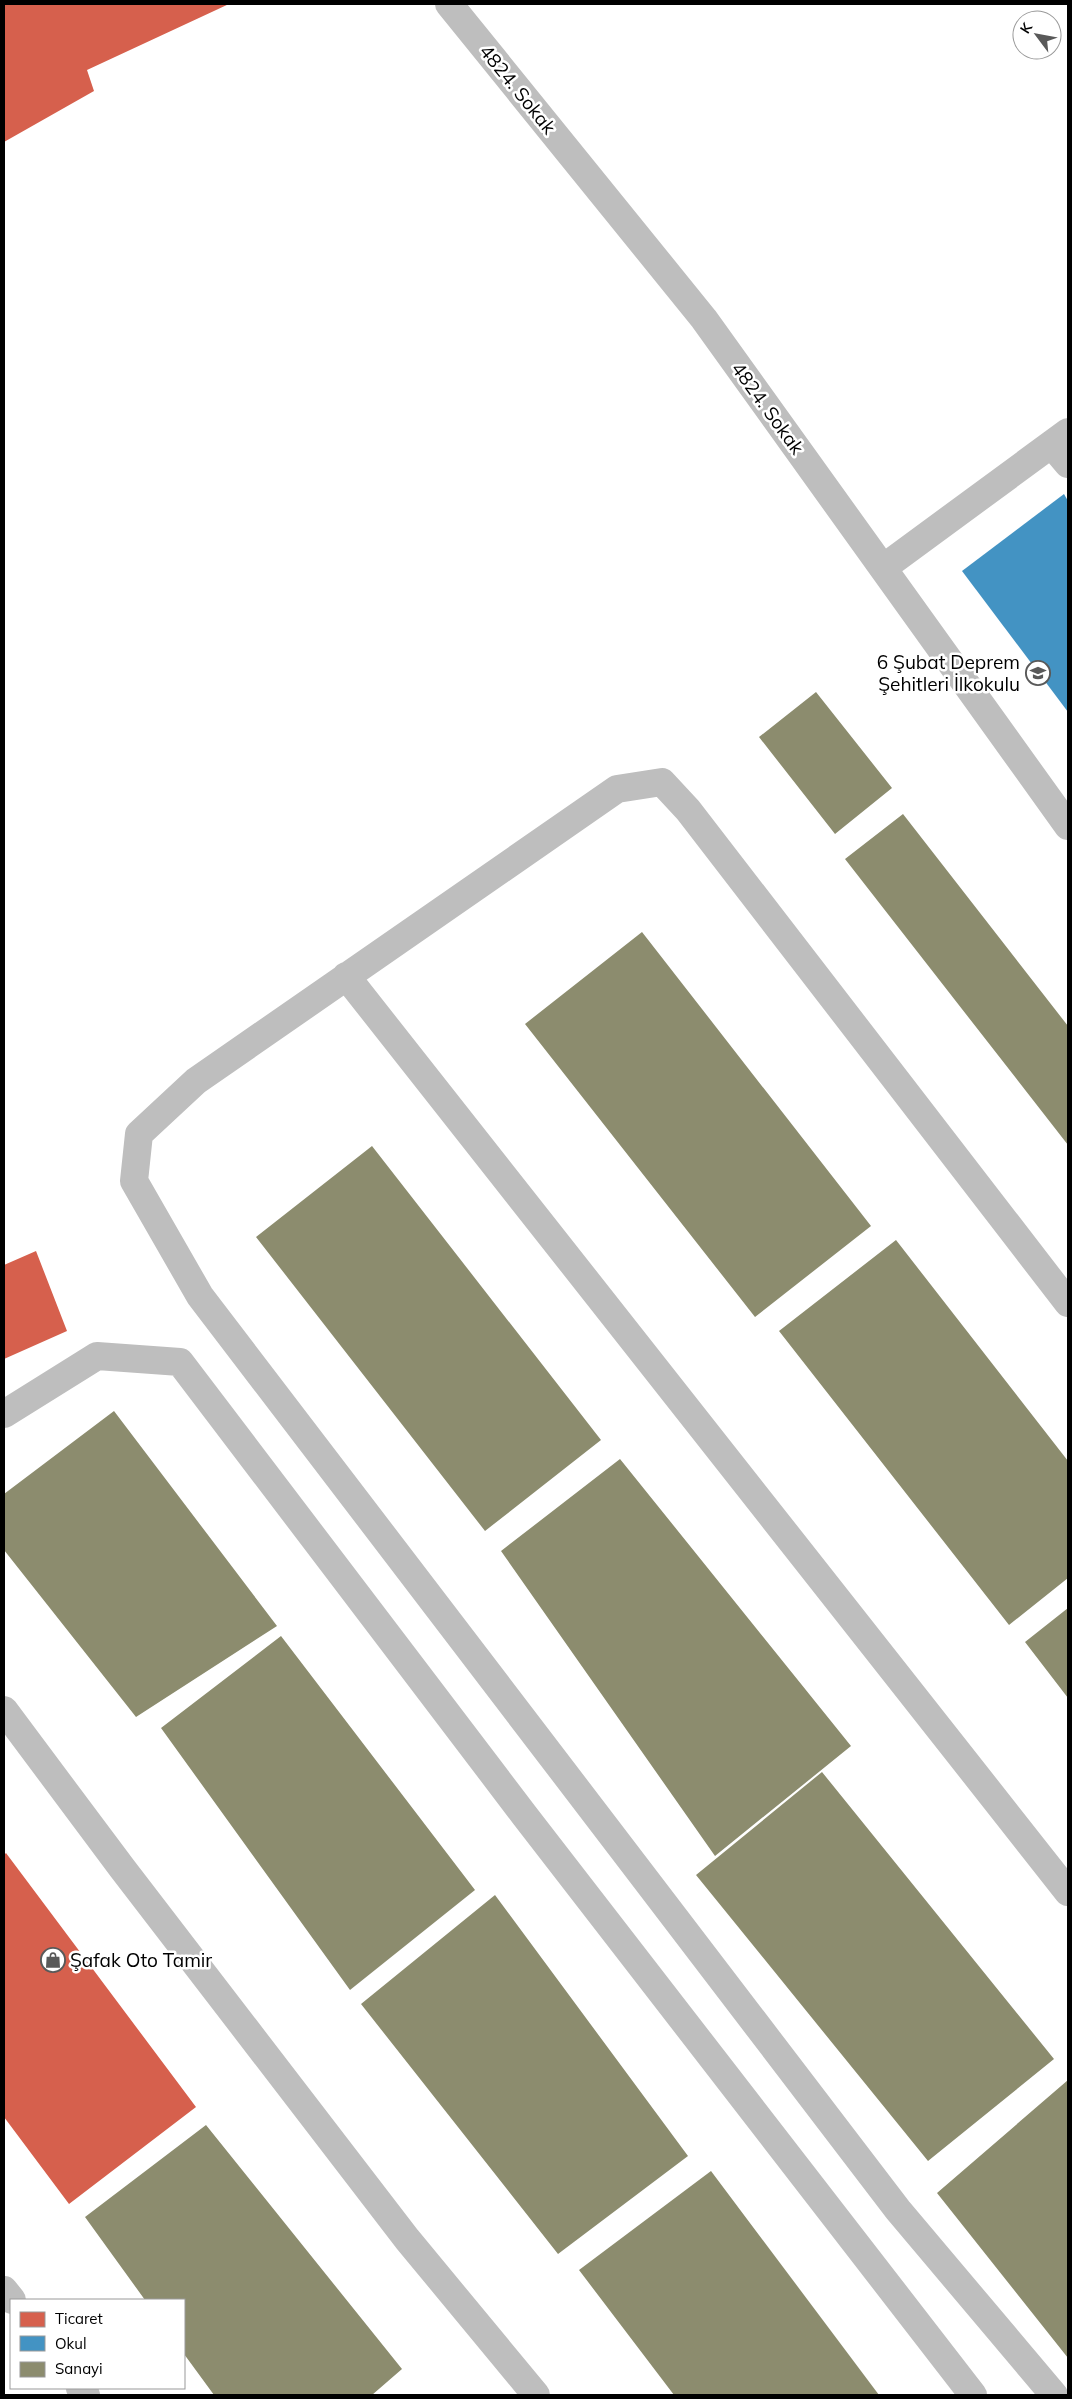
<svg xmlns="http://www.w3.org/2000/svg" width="1072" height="2399" font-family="Mulish,sans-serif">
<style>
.shops{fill:#d6604d}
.schools{fill:#4393c3}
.industry{fill:#8c8c6e}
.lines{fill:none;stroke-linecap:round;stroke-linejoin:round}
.minor{stroke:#bebebe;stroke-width:28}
.labels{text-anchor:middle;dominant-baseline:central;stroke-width:5;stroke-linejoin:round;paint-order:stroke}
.street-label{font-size:19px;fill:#000;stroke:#fff}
.poi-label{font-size:19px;fill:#000;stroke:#fff;text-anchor:end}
</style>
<rect width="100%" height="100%" fill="#fff"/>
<path class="shops" d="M4 4H229L87 70 94 91 4 142Z
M36 1251 67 1331 4 1359V1265Z
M6 1853 196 2107 69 2204 4 2117V1855Z"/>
<path class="schools" d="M1064 494 1068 501V712L962 571Z"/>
<path class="industry" d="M816 692 892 788 835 834 759 737Z
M903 814 1068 1026V1145L845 859Z
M642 932 871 1226 755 1317 525 1024Z
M372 1146 601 1440 485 1531 256 1237Z
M896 1240 1068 1461V1578L1009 1625 779 1331Z
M114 1411 277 1626 136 1717 4 1550V1494Z
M620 1459 851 1746 715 1856 501 1551Z
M1068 1608V1698L1025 1642Z
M281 1636 475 1890 350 1990 161 1728Z
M822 1772 1054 2059 928 2161 696 1875Z
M495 1895 688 2156 558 2254 361 2004Z
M1068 2080V2358L937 2193Z
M206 2125 402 2369 372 2395H214L184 2354V2300H145L85 2217Z
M711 2171 879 2395H674L579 2270Z"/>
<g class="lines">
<path class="minor" d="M449 4 704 319 1068 826
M1052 445 1068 464
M883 568 1068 432
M346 976 1068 1892
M4 1414 97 1356 180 1362 525 1816 973 2395
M4 1710 122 1868 407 2239 536 2395
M4 2290 12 2300
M80 2388 86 2395
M1054 2395 898 2210 200 1296 134 1181 139 1134 196 1081 617 789 662 782 688 810 1068 1303"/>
</g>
<defs>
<symbol id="school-ring" viewBox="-11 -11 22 22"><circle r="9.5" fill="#fff" stroke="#595959" stroke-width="1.5"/><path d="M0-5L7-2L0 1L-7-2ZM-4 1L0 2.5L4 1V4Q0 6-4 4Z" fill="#595959"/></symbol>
<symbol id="shop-ring" viewBox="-11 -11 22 22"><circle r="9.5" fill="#fff" stroke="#595959" stroke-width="1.5"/><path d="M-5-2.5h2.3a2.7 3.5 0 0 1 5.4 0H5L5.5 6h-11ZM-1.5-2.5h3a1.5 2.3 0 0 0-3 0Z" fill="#595959"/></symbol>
</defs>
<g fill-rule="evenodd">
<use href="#school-ring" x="1024" y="659" width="28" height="28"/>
<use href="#shop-ring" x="39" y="1946" width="28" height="28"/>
</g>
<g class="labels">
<g class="street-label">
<text transform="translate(518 89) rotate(51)">4824. Sokak</text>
<text transform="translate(768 408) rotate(54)">4824. Sokak</text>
</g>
<g class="poi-label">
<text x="1020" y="662">6 Şubat Deprem<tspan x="1020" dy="22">Şehitleri İlkokulu</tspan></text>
<text x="70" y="1960" text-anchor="start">Şafak Oto Tamir</text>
</g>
</g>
<rect width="1072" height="2399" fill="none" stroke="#000000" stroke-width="10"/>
<rect x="10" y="2299" width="175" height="90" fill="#ffffff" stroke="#999999"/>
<rect x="20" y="2312" width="25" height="15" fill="#d6604d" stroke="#999999"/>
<text x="55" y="2324" font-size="15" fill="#000000">Ticaret</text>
<rect x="20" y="2336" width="25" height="15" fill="#4393c3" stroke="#999999"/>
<text x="55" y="2349" font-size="15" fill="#000000">Okul</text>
<rect x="20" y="2362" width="25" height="15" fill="#8c8c6e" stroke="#999999"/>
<text x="55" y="2374" font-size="15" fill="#000000">Sanayi</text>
<g transform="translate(1037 35) rotate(302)"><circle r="24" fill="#ffffff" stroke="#999999"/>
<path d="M0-4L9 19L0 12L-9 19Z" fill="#595959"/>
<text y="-8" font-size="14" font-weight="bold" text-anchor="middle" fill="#000000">K</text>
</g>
</svg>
